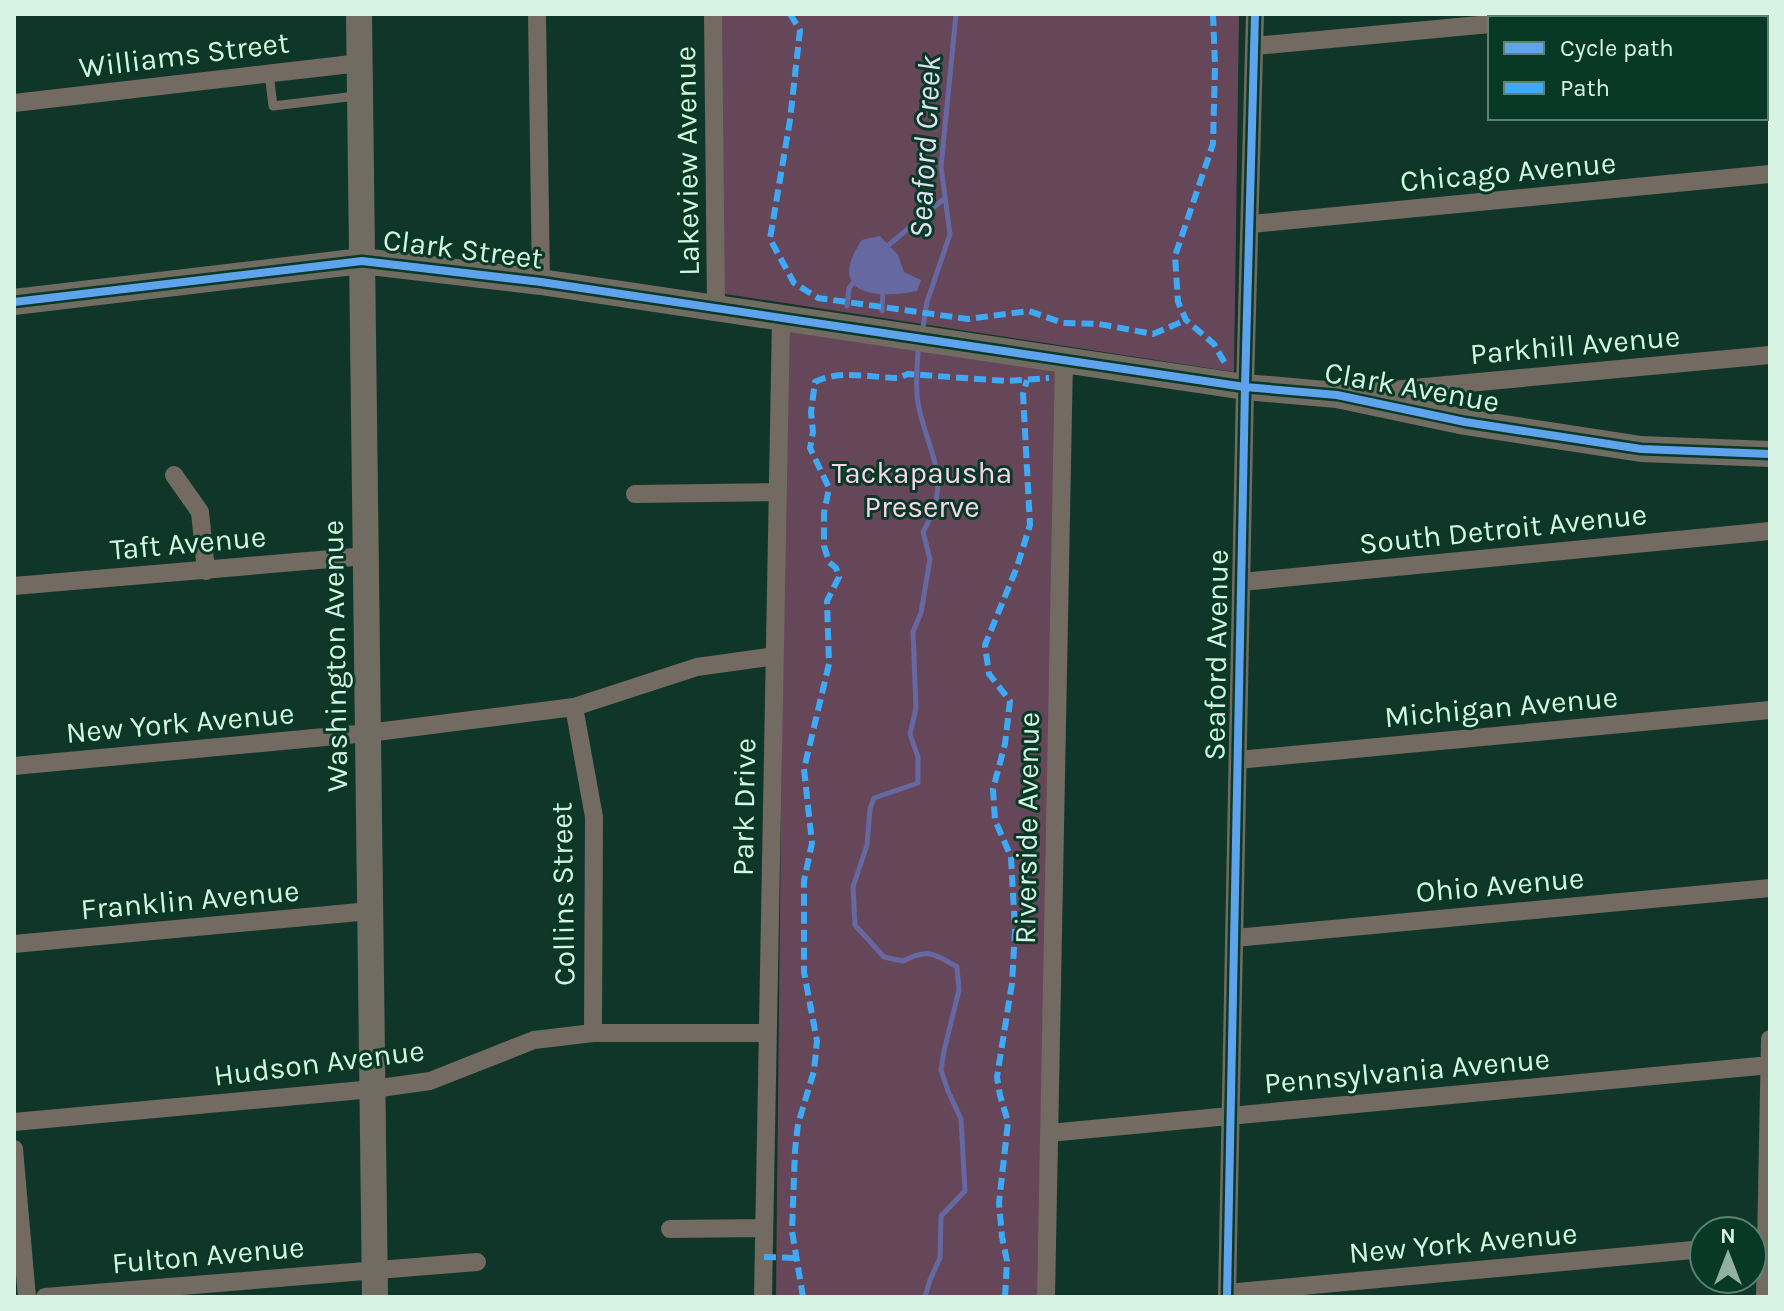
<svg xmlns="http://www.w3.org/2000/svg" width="1784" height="1311" font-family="Karla,sans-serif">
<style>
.green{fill:#66475a}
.water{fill:#6668a2}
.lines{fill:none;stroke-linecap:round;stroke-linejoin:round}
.stream{stroke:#6668a2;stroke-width:5}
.lane{stroke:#736a62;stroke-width:9}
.street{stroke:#736a62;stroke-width:18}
.secondary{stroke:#706c61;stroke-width:26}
.quiet{stroke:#3fa9f5;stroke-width:6;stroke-dasharray:12 6;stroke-linecap:butt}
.cycleway-casing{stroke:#083927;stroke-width:13}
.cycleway{stroke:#60a3ed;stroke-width:8}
.labels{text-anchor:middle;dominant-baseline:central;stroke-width:6;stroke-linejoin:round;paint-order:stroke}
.street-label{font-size:30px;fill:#d6f3e4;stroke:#083927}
.park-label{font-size:30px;fill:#fbd4e9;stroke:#083927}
.water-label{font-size:32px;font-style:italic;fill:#dfe0f3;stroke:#083927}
</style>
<rect width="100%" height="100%" fill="#0f3629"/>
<path class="green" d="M718 14H1239L1234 372 719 293Z
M786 329 1062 371 1042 1297H776Z"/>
<path class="water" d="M880 236 898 255 904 272 921 280 917 291C875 300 825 293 862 240Z"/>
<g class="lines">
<path class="stream" d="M885 248 945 198
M847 306 849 288 854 282
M882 311 883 290
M923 327 927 302 950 234 941 167 956 14
M918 352C917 370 915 390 919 408 930 458 953 480 923 532L930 559 921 613 913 632 916 708 910 734 918 757V783L874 798 870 809 867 845 853 887 855 925 884 957 903 961C928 948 935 954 957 967L959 990 944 1051 941 1070 948 1091 961 1119 965 1191 941 1216 940 1258 930 1280 925 1297"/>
<path class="lane" d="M269 73 273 106 356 96"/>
<path class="street" d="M537 14 541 282
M713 14 716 308
M1557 18 1600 14
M1255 46 1490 24
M14 103 360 63
M1251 224 1770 174
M1360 393 1770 355
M174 475 200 512 206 571
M635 494 778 492
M1242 582 1770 531
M14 586 366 556
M574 707 594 817 593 1033
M1238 760 1770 710
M14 766 368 733 574 707 697 667 775 656
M1235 938 1770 888
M14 944 370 911
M14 1122 373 1089 430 1081 534 1040 593 1033H767
M1049 1133 1770 1065
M14 1149 27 1297
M670 1229 764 1228
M1227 1293 1704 1249
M45 1297 477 1262
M763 1297 781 318
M1046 1297 1064 360
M1227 1297 1245 387 1255 14
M1765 1297 1770 1039"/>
<path class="secondary" d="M359 14 375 1297
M14 302 362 261 541 282 1245 387 1337 395 1465 422 1641 449 1770 454"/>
<path class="quiet" d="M790 14 800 30 790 120 770 239 794 283 818 298 968 319 1029 311 1063 323 1099 324 1153 334 1186 320
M1213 14 1215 65 1213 144 1175 256 1178 302 1186 320 1214 344 1227 367
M764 1257 797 1258
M803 1297 792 1231 795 1150 798 1124 814 1071 817 1041 804 972V881L812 843 804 769 829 664 827 601 839 577 836 568 829 562 824 546V513L829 488 810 448 813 432 811 412 815 382C839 369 873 378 899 378L908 374 1007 381 1049 378
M1005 1297 1007 1261 1002 1237 999 1203 1008 1122 1000 1095 997 1077 1012 983 1015 931 1011 857 995 820 993 789 1005 744 1010 701 989 674 985 645 1017 567 1030 525 1023 394 1027 380"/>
<defs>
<path id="cycleway" d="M14 302 362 261 541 282 1245 387 1337 395 1465 422 1641 449 1770 454
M1227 1297 1245 387 1255 14"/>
</defs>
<use href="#cycleway" class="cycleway-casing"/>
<use href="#cycleway" class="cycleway"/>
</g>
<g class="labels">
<g class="street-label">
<text transform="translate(184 55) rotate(-7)">Williams Street</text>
<text transform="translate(687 161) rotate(-91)">Lakeview Avenue</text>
<text transform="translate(1508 172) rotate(-5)">Chicago Avenue</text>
<text transform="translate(463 249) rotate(7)">Clark Street</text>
<text transform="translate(1575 345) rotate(-5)">Parkhill Avenue</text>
<text transform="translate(1412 387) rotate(10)">Clark Avenue</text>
<text transform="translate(1503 529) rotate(-6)">South Detroit Avenue</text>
<text transform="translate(188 543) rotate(-5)">Taft Avenue</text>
<text transform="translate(1216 655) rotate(-89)">Seaford Avenue</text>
<text transform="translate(335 656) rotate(-91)">Washington Avenue</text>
<text transform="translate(1501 707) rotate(-5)">Michigan Avenue</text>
<text transform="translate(180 723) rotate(-5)">New York Avenue</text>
<text transform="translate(744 807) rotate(-89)">Park Drive</text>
<text transform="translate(1027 828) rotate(-89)">Riverside Avenue</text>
<text transform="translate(1500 885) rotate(-5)">Ohio Avenue</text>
<text transform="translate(563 894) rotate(-91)">Collins Street</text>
<text transform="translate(190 900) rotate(-5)">Franklin Avenue</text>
<text transform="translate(319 1063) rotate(-7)">Hudson Avenue</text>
<text transform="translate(1407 1071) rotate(-5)">Pennsylvania Avenue</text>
<text transform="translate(1463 1243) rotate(-5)">New York Avenue</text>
<text transform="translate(208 1255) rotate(-5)">Fulton Avenue</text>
</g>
<g class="park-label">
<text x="922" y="473">Tackapausha<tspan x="922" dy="34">Preserve</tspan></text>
</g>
<g class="water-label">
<text transform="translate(925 147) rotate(-87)">Seaford Creek</text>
</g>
</g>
<rect width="1784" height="1311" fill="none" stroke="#d6f3e4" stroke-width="32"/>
<rect x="1488" y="16" width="280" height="104" fill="#083927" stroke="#5a8373" stroke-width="2"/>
<rect x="1504" y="42" width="40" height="12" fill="#60a3ed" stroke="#5a8373" stroke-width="2"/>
<text x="1560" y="56" font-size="24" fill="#d6f3e4">Cycle path</text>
<rect x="1504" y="82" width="40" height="12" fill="#3fa9f5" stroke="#5a8373" stroke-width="2"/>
<text x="1560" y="96" font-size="24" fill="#d6f3e4">Path</text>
<g transform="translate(1728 1255)"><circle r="38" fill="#083927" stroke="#5a8373" stroke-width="2"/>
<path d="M0-6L14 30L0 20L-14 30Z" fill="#90b1a3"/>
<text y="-12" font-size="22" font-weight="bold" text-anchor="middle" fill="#d6f3e4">N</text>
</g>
</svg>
